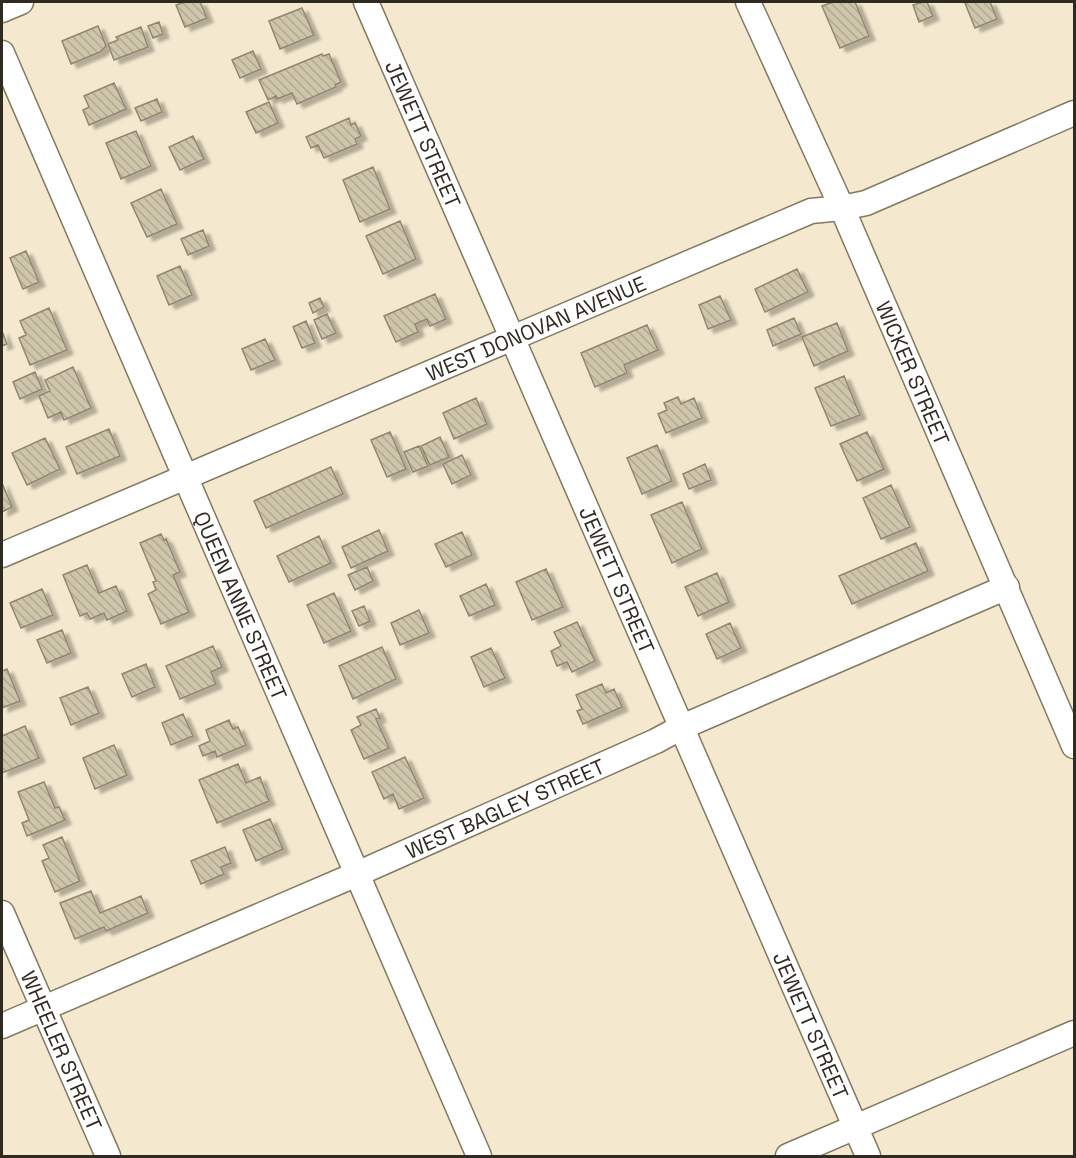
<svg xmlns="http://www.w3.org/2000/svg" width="1076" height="1158" font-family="'Space Grotesk',sans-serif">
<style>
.building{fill:url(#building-back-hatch);stroke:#91876f;stroke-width:1.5;filter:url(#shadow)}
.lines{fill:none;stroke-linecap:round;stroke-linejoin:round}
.minor-casing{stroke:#827961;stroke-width:27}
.minor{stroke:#fff;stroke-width:24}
.labels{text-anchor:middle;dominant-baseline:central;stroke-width:4.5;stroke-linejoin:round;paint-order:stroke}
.street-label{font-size:21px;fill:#2f2b21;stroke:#f4e9cf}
</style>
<defs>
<pattern id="building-back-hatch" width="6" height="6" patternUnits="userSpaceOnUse" patternTransform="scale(1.5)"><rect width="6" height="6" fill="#cfc5ab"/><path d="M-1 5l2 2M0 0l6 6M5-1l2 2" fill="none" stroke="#b2a993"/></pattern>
<filter id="shadow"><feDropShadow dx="6" dy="4" stdDeviation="1.5" flood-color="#0004"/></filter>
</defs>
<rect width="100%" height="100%" fill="#f4e9cf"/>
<path class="building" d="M185 2H200L207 18 185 27 176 5Z
M833 2H855L869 36 840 48 822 6Z
M923 2H927L933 16 919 22 913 5Z
M970 2H990L997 19 975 28 965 3Z
M302 8 314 35 280 49 269 21Z
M159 22 163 34 153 38 148 26Z
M98 26 106 46 100 52 71 64 62 41Z
M141 27 148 47 114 60 108 44 118 40 116 37Z
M253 51 261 69 240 78 232 60Z
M322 54 323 56 329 54 341 82 335 85 336 87 297 104 292 93 277 99 276 96 268 100 259 80Z
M114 83 126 109 89 125 83 110 89 107 84 96Z
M157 99 162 112 141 121 135 108Z
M269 102 278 123 256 133 246 112Z
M349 118 351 125 355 123 361 136 355 139 357 144 324 158 318 145 311 148 306 137Z
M136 131 151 166 121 179 106 143Z
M193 136 204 159 180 170 169 147Z
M373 167 390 209 360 222 343 180Z
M161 189 177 224 147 237 131 203Z
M400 221 416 259 383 274 366 236Z
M203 230 209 246 188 255 181 239Z
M26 251 39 282 23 289 10 258Z
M180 266 192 295 169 305 157 276Z
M797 269 808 292 765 312 755 289Z
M435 294 446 319 430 326 427 319 415 324 418 332 396 342 384 316Z
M720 296 731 320 708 329 699 305Z
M320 298 324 307 313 313 309 303Z
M49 308 67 350 30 365 19 338 26 335 20 321Z
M327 314 336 333 322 339 314 320Z
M794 318 801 334 773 346 767 330Z
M306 321 315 343 302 348 293 327Z
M837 323 848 351 814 366 802 337Z
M647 325 658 350 624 365 627 373 595 387 581 353Z
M2 331 7 344 2 346Z
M265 339 275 360 251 370 242 349Z
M73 367 91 408 64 420 61 412 48 418 39 396 50 391 45 380Z
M35 372 42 389 20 399 13 382Z
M844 376 860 415 831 426 815 388Z
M678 397 681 404 694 398 702 418 666 433 658 414 667 410 664 403Z
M476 398 487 424 454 439 443 413Z
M109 429 120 456 77 474 66 447Z
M390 432 406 469 387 477 371 440Z
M867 432 884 469 857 481 840 444Z
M440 437 449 457 430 465 421 446Z
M45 438 60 469 27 485 12 453Z
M657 445 672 481 642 494 627 458Z
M419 446 428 466 413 472 404 452Z
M462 455 471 475 452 484 443 464Z
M705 464 711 480 689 489 683 474Z
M331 467 343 494 266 528 254 501Z
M2 483 12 507 2 512Z
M891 485 910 527 881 539 863 498Z
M682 502 702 549 672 563 651 515Z
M379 530 388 551 351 568 342 547Z
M462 532 472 555 446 567 435 544Z
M161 534 164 540 166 539 180 572 173 575 189 612 161 624 148 594 156 590 153 582 156 581 140 543Z
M319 536 331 563 289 582 277 556Z
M916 543 928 571 852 604 839 576Z
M87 565 99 593 116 586 127 611 107 620 104 613 90 619 87 613 80 616 63 575Z
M367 567 373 581 355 590 348 575Z
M546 569 563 607 532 620 516 582Z
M717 573 729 602 698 616 685 587Z
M486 584 495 605 469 616 460 596Z
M42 589 53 615 21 628 10 603Z
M334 593 351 631 324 643 307 605Z
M364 606 370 621 359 626 352 611Z
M419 610 429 633 400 645 391 623Z
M577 622 595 661 572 672 567 662 557 666 551 651 561 646 554 632Z
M730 623 741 648 717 659 706 634Z
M62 630 71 653 47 663 37 640Z
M213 646 222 667 211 672 216 684 180 699 166 666Z
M382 647 396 679 353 699 339 666Z
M491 648 505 678 484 687 471 657Z
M146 664 155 687 132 697 122 674Z
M7 669 20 701 2 708V671Z
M602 684 606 693 614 689 622 707 583 724 577 711 582 709 576 695Z
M88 687 99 713 71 725 60 698Z
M376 709 380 718 376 719 389 748 364 759 351 730 361 725 357 717Z
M183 714 193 736 171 745 162 723Z
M229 720 233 729 238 727 246 745 217 757 215 751 203 756 199 746 210 741 206 730Z
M25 726 39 758 2 773V736Z
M114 745 127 775 95 789 83 758Z
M405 757 424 798 399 809 393 794 384 799 372 772Z
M238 764 246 783 260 777 269 801 217 823 199 780Z
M44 782 55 808 59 807 65 820 27 836 22 823 29 820 18 792Z
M270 819 283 849 256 861 243 830Z
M62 837 80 881 55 892 42 861 49 858 43 845Z
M225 847 231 863 221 867 224 874 201 884 191 861Z
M91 891 100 913 141 896 148 913 106 931 104 927 75 939 60 903Z"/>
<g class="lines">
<defs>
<g id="minor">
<path id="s1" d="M366 2 868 1156"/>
<path id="s2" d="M748 2 842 208 1074 746"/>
<path d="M2 10 21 2"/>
<path id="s3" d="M2 53 479 1156"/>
<path id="s4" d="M2 555 811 211 842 208 866 203 1074 113"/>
<path id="s5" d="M2 913 108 1156"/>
<path id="s6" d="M2 1026 357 874 656 741 682 727 1007 587"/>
<path d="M788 1156 1074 1033"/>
</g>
</defs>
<use href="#minor" class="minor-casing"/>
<use href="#minor" class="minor"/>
</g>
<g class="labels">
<g class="street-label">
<text stroke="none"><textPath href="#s1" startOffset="144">JEWETT STREET</textPath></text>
<text stroke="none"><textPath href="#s4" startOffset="580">WEST DONOVAN AVENUE</textPath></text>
<text stroke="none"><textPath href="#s2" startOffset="406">WICKER STREET</textPath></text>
<text stroke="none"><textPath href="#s1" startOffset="630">JEWETT STREET</textPath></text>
<text stroke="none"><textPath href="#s3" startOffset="602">QUEEN ANNE STREET</textPath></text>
<text stroke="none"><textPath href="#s6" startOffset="548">WEST BAGLEY STREET</textPath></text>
<text stroke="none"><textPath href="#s1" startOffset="1116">JEWETT STREET</textPath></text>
<text stroke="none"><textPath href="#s5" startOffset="150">WHEELER STREET</textPath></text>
</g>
</g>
<rect width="1076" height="1158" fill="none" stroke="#2f2b21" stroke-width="6"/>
</svg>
